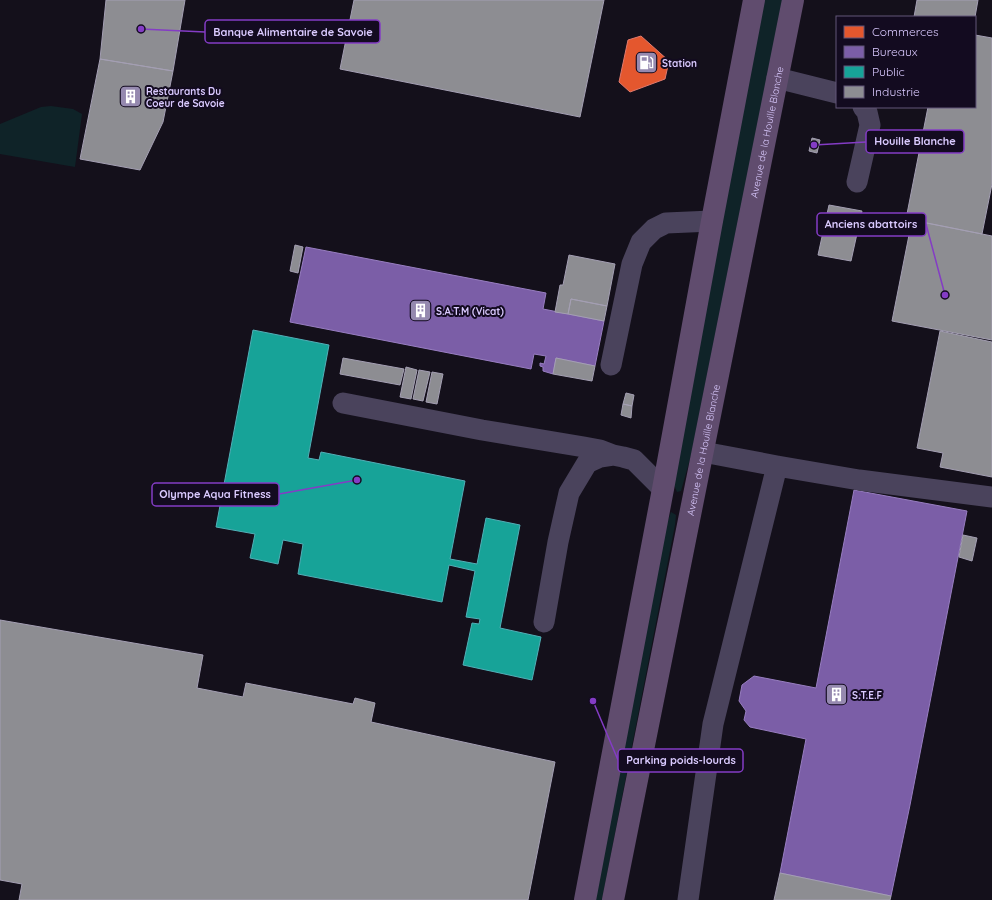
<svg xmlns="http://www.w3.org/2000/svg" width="992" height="900" font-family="Quicksand,sans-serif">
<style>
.green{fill:#0f2328}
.shops{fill:#e4572e;stroke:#e17a6d}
.offices{fill:#7b5ea7;stroke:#987ec1}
.public{fill:#17a398;stroke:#52afb7}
.industry{fill:#8d8d92;stroke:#a49fb3}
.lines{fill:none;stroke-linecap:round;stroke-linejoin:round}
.minor{stroke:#4a435c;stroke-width:21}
.major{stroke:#604c6e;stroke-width:22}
.labels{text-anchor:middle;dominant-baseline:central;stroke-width:4;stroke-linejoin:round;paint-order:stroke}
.poi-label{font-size:10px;font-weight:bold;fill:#dacaff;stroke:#130b20;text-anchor:start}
.street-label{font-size:10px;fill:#dacaff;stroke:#130b20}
.leader{fill:none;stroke:#843cc5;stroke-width:1.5}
.callout-dot{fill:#843cc5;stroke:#130b20;stroke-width:1.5}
.callout{fill:#130b20;stroke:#843cc5;stroke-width:1.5}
.callout-label{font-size:11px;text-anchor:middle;font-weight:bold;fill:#dacaff}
</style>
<rect width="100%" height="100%" fill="#14101b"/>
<path class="green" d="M761 0H786L692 452 681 491 677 492 674 485Z
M51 106 73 109 82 114 75 167 0 154V124L41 107Z
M671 512 676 515 675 525 602 900H593L662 538Z"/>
<path class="shops" d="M641 36 669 61 665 79 630 92 619 82 628 40Z"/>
<path class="offices" d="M306 247 546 293 543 309 604 321 595 366 556 358 553 374 543 371V367L540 366V363L544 364 546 356 534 354 531 369 290 322Z
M854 490 967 511 910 805 891 896 780 873 806 739 750 727 744 720 746 711 739 701 742 685 754 676 816 688Z"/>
<path class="public" d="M253 330 329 345 308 458 319 460 321 452 465 481 450 559 477 564 486 518 520 525 500 628 541 637 532 680 463 665 472 623 479 624 480 619 466 617 475 571 449 565 442 602 298 574 303 544 283 540 278 564 250 558 255 534 216 527Z"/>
<path class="industry" d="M106 0H185L173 71 100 59Z
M354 0H604L580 117 340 69Z
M917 0H978L975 17H914Z
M975 35 992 38V184L982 234 906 219 928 107H975Z
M100 59 173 71 163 122 140 170 80 159Z
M812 138 820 140 817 153 809 151Z
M829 205 862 211 851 261 818 255Z
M912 220 992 236V340L892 321Z
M295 245 303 247 298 273 290 271Z
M569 255 615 264 607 306 571 299 568 314 555 312 560 285H563Z
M571 299 607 306 604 321 568 314Z
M940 331 992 342V477L940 467 943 453 917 448Z
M343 358 404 369 400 385 340 374Z
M556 358 595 366 592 381 553 374Z
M406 367 417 370 411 399 400 397Z
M419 370 430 372 423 401 413 399Z
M432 372 443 374 437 404 426 402Z
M626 393 634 395 632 406 623 404Z
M623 404 632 406 631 418 621 415Z
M963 535 977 538 972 561 959 557Z
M0 620 203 655 197 688 243 697 246 683 353 704 355 698 375 703 371 722 555 762 528 900H19L22 884 0 880Z
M780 873 891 896 890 900H774Z"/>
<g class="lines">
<path class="minor" d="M777 78 837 93
M857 182 870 125 867 112 863 107
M611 365 632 264 641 242 654 229 666 223 712 221
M343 403 482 430 584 447 600 450 613 455
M703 452 777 466 859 480 992 497
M544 622 558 542 569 493 587 463 600 457 613 455 623 457 634 460 663 489
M688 900 713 724 777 466"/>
<g class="major">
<path d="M585 900 663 489 712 221 754 0"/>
<path id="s1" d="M613 900 793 0"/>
</g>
</g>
<defs>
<symbol id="fuel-square" viewBox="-11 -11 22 22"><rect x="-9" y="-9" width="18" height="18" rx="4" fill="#9589af" stroke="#130b20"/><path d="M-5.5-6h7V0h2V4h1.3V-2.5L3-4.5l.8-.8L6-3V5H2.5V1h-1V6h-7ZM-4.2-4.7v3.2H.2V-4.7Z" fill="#fff"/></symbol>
<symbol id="building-square" viewBox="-11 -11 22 22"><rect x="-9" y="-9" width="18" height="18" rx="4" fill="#9589af" stroke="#130b20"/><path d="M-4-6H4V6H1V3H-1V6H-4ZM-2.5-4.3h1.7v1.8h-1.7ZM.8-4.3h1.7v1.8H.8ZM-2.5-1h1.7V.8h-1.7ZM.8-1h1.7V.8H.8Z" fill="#fff"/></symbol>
</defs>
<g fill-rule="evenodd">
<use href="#fuel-square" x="634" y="50" width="25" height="25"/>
<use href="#building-square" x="118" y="84" width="25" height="25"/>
<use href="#building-square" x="408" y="298" width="25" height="25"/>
<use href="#building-square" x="824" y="682" width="25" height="25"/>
</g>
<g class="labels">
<g class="poi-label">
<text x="662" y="63">Station</text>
<text x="146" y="91">Restaurants Du<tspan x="146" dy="12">Coeur de Savoie</tspan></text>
<text x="436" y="311">S.A.T.M (Vicat)</text>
<text x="852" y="695">S.T.E.F</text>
</g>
<g class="street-label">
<text stroke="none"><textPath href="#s1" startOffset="783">Avenue de la Houille Blanche</textPath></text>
<text stroke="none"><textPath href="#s1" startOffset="459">Avenue de la Houille Blanche</textPath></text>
</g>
</g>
<path class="leader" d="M141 29L205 32M814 145L866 142M945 295L926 224M357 480L279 494M593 701L618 760"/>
<g class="callout-dot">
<circle cx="141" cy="29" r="4"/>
<circle cx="814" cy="145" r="4"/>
<circle cx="945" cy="295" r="4"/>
<circle cx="357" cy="480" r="4"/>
<circle cx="593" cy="701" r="4"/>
</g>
<g class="callout">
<rect x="205" y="20" width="175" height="23" rx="4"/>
<rect x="866" y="130" width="98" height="23" rx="4"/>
<rect x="817" y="213" width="109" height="23" rx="4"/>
<rect x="152" y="483" width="127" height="23" rx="4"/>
<rect x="618" y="749" width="125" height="23" rx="4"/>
</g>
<g class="callout-label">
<text x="293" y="36">Banque Alimentaire de Savoie</text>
<text x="915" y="145">Houille Blanche</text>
<text x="871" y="228">Anciens abattoirs</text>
<text x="215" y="498">Olympe Aqua Fitness</text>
<text x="681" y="764">Parking poids-lourds</text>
</g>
<rect x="836" y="16" width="140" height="92" fill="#130b20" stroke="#635779"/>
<rect x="844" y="26" width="20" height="12" fill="#e4572e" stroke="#635779"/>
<text x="872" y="36" font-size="12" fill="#dacaff">Commerces</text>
<rect x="844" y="46" width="20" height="12" fill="#7b5ea7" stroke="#635779"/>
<text x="872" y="56" font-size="12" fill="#dacaff">Bureaux</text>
<rect x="844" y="66" width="20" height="12" fill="#17a398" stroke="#635779"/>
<text x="872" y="76" font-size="12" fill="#dacaff">Public</text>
<rect x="844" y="86" width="20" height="12" fill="#8d8d92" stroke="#635779"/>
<text x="872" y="96" font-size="12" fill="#dacaff">Industrie</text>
</svg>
